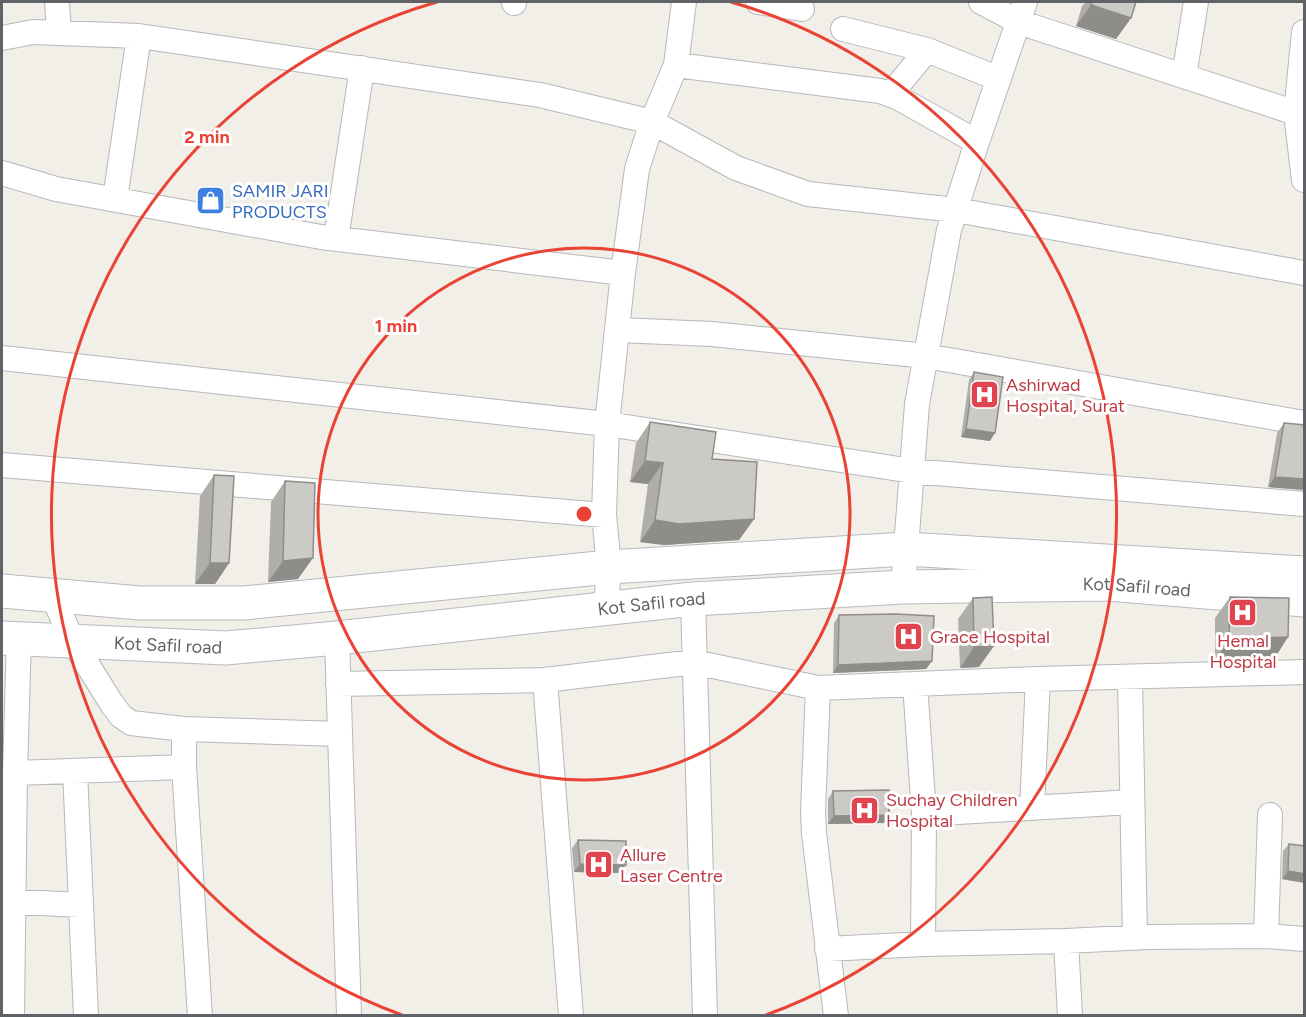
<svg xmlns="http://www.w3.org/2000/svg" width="1306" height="1017" font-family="Figtree,sans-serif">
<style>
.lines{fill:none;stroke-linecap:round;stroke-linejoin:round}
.minor-casing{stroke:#b5b8bc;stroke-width:26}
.secondary-casing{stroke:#b6babf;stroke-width:35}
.minor{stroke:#fff;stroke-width:24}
.secondary{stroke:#fff;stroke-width:33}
.wall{fill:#afaea9}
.shaded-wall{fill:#8f8d8a}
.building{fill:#cccac5;stroke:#8f8d8a;stroke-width:1.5}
.ring{fill:none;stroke:#ea4335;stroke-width:3}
.labels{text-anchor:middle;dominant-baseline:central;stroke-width:6;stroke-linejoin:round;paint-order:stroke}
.shop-label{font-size:18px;fill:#366cbe;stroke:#fff;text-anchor:start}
.health-label{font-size:18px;fill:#be3a42;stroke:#fff;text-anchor:start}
.street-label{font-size:18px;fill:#5f6368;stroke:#fff}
.centre{fill:#ea4335;stroke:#fff;stroke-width:3}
.ring-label{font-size:18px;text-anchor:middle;font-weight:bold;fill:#ea4335;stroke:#fff;stroke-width:6;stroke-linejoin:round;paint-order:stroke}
</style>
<rect width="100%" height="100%" fill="#f1efe8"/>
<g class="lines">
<defs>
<path id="minor" d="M57 2 59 33
M758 2 802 9
M981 2 1019 22 1296 113 1304 180
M514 3V2
M843 29 927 50 999 79
M2 38 33 32 139 36 540 95 652 122 736 168 808 194 956 210 1304 273
M676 65 880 91 897 97 977 142
M1184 76 1196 2
M890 95 927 50
M1296 113 1304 32
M2 173 56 189 321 237 623 273
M115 199 139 36
M336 239 362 68
M618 330 712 334 926 356 1304 423
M2 358 607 424 912 471 1304 504
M2 465 604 515
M903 587 917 404 949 230 977 142 1025 2
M53 596 72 640 112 704 121 716 131 723 184 729 340 734
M693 599 705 1016
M606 607 609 567 604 515 607 424 623 273 637 169 652 122 676 65 684 2
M337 638 349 1016
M1130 678 1135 938
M545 680 571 1016
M338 684 545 680 694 662 818 688 1038 679 1304 672
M915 684 924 814 923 944
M818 688 813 812 814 833 836 1016
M184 729V767L200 1016
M75 771 86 1016
M15 773 184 767
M1032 808 1038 679
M924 814 1132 802
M2 901 80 905
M1266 936 1270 815
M1066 941 1070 1016
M827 949 923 944 1066 941 1146 937 1266 936 1304 939
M12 1016 15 773 19 637"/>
<g id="secondary">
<path d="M2 591 140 603H244L609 567 906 549 1304 573"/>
<path id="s1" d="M2 638 226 648 337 638 693 599 903 587 1108 584 1304 600"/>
</g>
</defs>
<use href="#minor" class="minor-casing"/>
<use href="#secondary" class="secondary-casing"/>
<use href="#minor" class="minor"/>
<use href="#secondary" class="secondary"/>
</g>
<path class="wall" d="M1086 2H1136L1131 18 1116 39 1076 26 1082 6Z
M974 372 990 441 961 437 969 380Z
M650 422 712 459 754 519 739 540 664 545 640 542 648 484 630 482 636 443Z
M1284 423 1305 425V490L1268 487 1277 433Z
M214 475 229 563 215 584H195L200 496Z
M285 481 298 579 268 582 271 502Z
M1230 597 1288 637 1274 659 1215 660V618Z
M973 598 979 667 960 668 958 619Z
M839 615 932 661 926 669 833 673 834 623Z
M833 791 889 815 884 823 828 824V799Z
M578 840 620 873 574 872 572 848Z
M1289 844 1305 883 1282 879 1283 851Z"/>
<path class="shaded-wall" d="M1091 5 1131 18 1116 39 1076 26Z
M966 429 995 433 990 441 961 437Z
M645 461 663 463 648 484 630 482Z
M1275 477 1305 479V490L1268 487Z
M754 519 739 540 664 545 640 542 655 520Z
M313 558 298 579 268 582 283 561Z
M210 563H229L215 584H195Z
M1288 637 1274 659 1215 660 1229 639Z
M994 646 979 667 960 668 974 647Z
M932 661 926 669 833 673 838 665Z
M889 815 884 823 828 824 834 816Z
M580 864 626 865 620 873 574 872Z
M1288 871 1305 874V883L1282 879Z"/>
<path class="building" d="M1092 2H1136L1131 18 1091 5Z
M974 372 1003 377 995 433 966 429Z
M650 422 716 432 712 459 757 462 754 519 679 524 655 520 663 463 645 461Z
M1284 423 1305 425V479L1275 477Z
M214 475 234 476 229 563H210Z
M285 481 315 483 313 558 283 561Z
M992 597 994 646 974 647 973 598Z
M1230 597 1289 598 1288 637 1229 639Z
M896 614 934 616 932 661 838 665 839 615Z
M889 790V815L834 816 833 791Z
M578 840 626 841V865L580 864Z
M1289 844 1305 846V874L1288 871Z"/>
<g class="ring">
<circle cx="584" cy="514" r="266"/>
<path d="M402 1015A533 533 0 0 1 437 2M731 2A533 533 0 0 1 766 1015"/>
</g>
<defs>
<symbol id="shop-square" viewBox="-11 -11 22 22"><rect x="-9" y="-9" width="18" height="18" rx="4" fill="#3f7fe0" stroke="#fff"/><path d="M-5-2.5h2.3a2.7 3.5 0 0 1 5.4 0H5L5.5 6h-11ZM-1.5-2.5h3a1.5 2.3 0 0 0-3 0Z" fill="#fff"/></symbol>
<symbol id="hospital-square" viewBox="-11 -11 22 22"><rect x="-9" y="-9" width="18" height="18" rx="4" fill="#e0444e" stroke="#fff"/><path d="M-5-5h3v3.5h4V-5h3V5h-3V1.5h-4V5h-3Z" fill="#fff"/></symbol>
</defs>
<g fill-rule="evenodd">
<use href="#shop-square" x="194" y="184" width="33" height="33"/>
<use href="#hospital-square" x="968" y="378" width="33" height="33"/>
<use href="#hospital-square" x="1226" y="596" width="33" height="33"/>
<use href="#hospital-square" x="892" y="620" width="33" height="33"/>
<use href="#hospital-square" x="848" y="794" width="33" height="33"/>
<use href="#hospital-square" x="582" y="848" width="33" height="33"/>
</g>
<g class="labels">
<g class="shop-label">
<text x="232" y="191">SAMIR JARI<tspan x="232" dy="21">PRODUCTS</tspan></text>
</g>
<g class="health-label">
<text x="1006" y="385">Ashirwad<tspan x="1006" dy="21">Hospital, Surat</tspan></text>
<text x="930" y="637">Grace Hospital</text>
<text x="1243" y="641" text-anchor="middle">Hemal<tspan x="1243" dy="21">Hospital</tspan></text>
<text x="886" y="800">Suchay Children<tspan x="886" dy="21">Hospital</tspan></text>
<text x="620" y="855">Allure<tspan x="620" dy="21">Laser Centre</tspan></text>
</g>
<g class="street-label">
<text stroke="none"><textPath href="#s1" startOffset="1138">Kot Safil road</textPath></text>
<text stroke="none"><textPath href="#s1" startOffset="652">Kot Safil road</textPath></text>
<text stroke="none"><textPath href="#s1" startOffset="166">Kot Safil road</textPath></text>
</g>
</g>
<circle cx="584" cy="514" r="9" class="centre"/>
<g class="ring-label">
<text x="207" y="143">2 min</text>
<text x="396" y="332">1 min</text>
</g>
<rect width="1306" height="1017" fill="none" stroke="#5f6368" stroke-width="6"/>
</svg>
